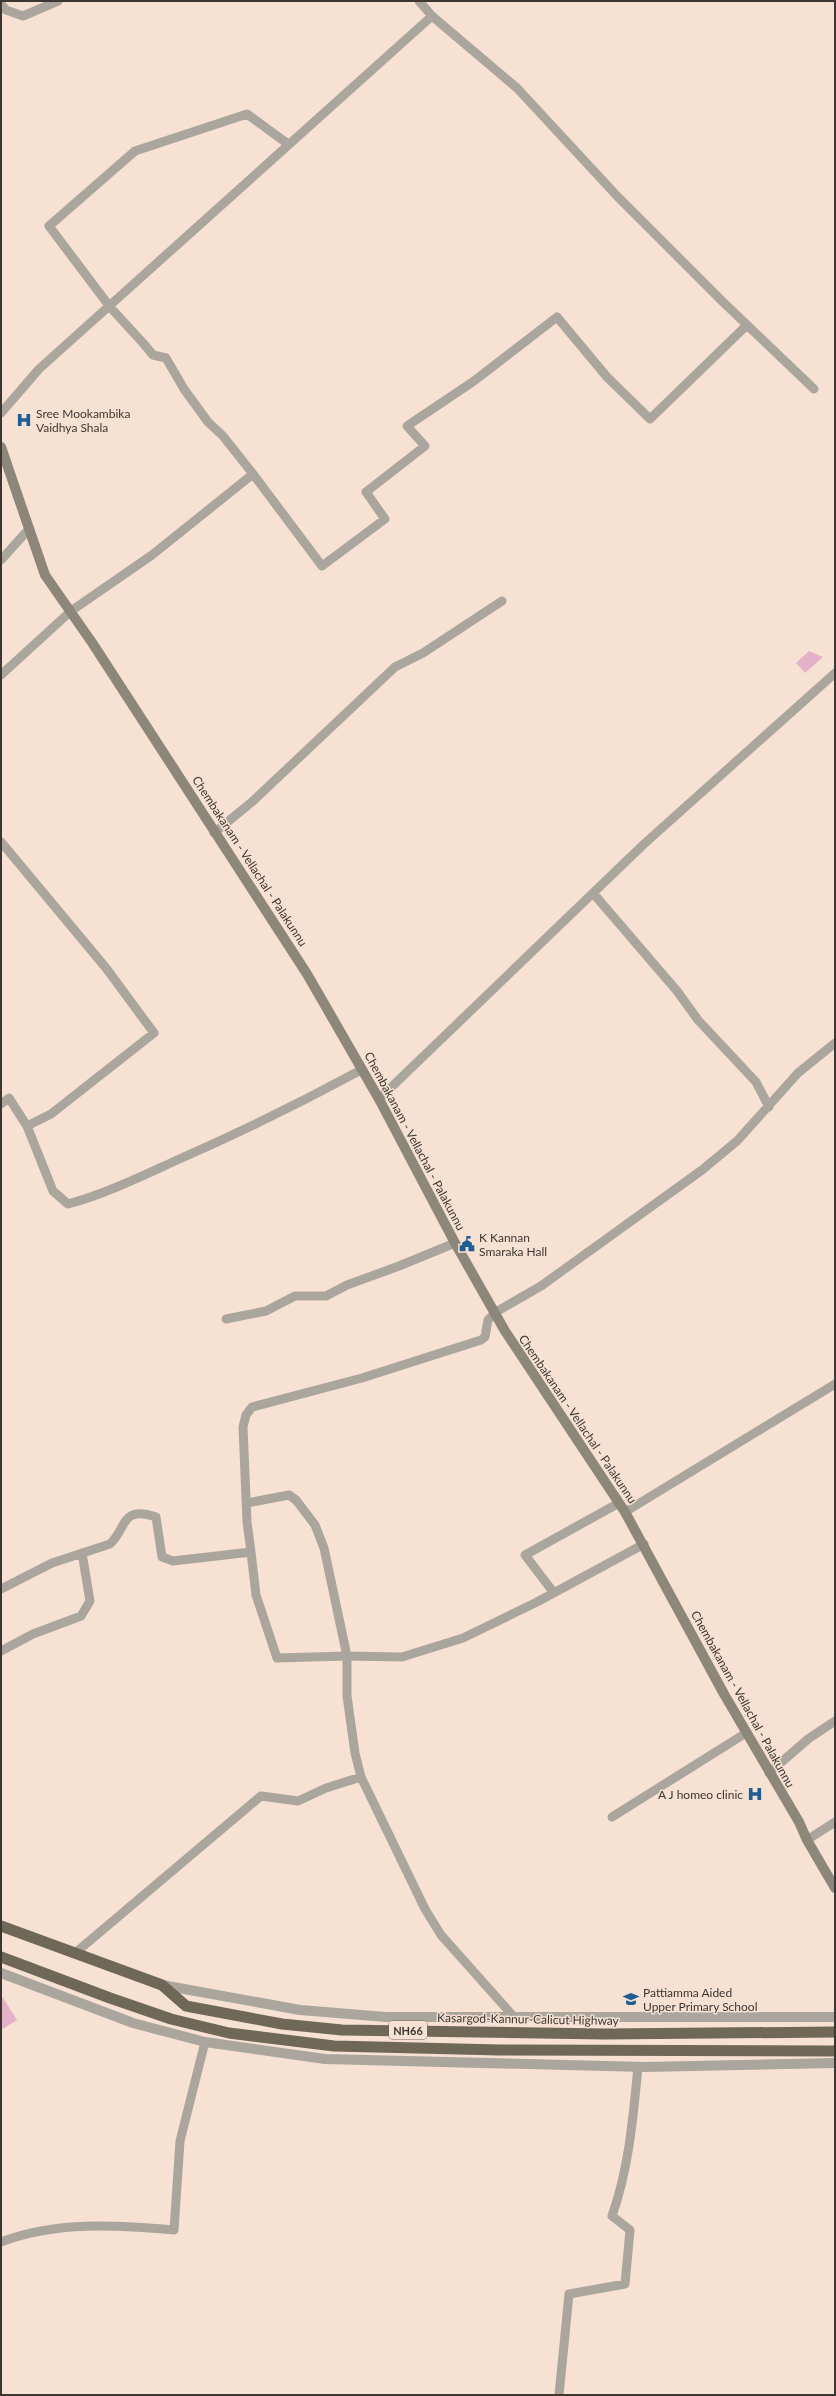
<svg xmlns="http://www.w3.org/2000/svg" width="836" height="2396" font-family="Lato,sans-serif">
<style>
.green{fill:#e3b2c9}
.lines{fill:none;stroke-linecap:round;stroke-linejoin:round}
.minor{stroke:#aaa69d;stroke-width:9}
.tertiary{stroke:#aaa69d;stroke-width:10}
.secondary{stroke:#8d877a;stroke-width:10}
.trunk{stroke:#6f6856;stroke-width:11}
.labels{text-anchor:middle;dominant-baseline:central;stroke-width:3;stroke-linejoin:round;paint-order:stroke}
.shield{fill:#f6e1d3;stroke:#756961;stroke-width:1}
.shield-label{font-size:11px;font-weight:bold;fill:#3e3630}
.poi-label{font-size:12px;fill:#3e3630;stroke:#f6e1d3;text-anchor:start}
.street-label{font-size:12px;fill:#3e3630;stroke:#f6e1d3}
</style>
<rect width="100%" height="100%" fill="#f6e1d3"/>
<path class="green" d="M809 651 823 657 805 673 796 663Z
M1 1995 17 2020 1 2030Z"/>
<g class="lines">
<path class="minor" d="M1 4 6 10 23 16 58 1
M432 16 517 88 617 196 722 301 814 389
M1 413 39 369 432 16 419 1
M253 474 322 566 385 519 366 492 425 446 407 426 474 381 557 317 607 377 650 419 747 325
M1 560 28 530
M1 675 71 611 152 555 253 474 223 436 208 422 184 389 166 358 153 355 143 343 110 307 49 226 135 151 247 114 288 144
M214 833 253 801 395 667 423 653 502 601
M1 842 106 968 154 1033 51 1114 27 1126 9 1098 1 1104
M593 893 677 991 698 1020 756 1082 769 1107
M379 1099 644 844 835 673
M27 1126 53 1191 68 1204C105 1194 140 1177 175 1161 239 1133 300 1103 361 1070
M226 1319 266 1311 295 1296H326L347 1285 399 1266 455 1243
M247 1503 289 1495 296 1500 315 1525 324 1548 347 1656V1696L355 1753 361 1777 425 1909 441 1935 514 2017
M625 1512 835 1384
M251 1552 247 1522 243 1427 246 1415 252 1407 362 1378 481 1340 485 1337 488 1320 496 1312 541 1286 702 1170 737 1141 798 1073 835 1043
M1 1589 52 1563 110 1544C127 1529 120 1505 156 1517L162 1557 173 1561 251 1552 256 1595 277 1658 347 1656 402 1657 463 1638 537 1602 644 1544
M554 1593 525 1555 619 1503
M1 1651 33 1634 81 1616 90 1601 82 1553
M769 1773 808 1739 835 1721
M612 1817 746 1733
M807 1840 835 1822
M74 1954 261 1796 298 1801 326 1788 361 1777
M1 2242C56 2221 116 2225 174 2230L180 2141 205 2042
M559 2395 569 2294 625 2284 630 2230 612 2216C629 2168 633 2118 638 2067"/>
<path class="tertiary" d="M1 1973 133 2023 205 2042 325 2059 645 2067 835 2063
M162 1985 300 2010 386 2017H835"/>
<path class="secondary" d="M1 447 45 575 93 644 307 974 379 1099 455 1243 505 1331 625 1512 724 1694 799 1822 807 1840 835 1888"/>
<path class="trunk" d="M1 1926 162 1985 186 2006 282 2024 342 2030 605 2034 835 2032
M1 1957 110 1998 171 2019 229 2033 334 2046 500 2050 835 2051"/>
</g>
<defs>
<symbol id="hospital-bare" viewBox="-9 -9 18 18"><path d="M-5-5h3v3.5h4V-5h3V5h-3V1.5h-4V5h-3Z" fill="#1f5e94" stroke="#f6e1d3" stroke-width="2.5" paint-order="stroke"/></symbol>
<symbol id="civic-bare" viewBox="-9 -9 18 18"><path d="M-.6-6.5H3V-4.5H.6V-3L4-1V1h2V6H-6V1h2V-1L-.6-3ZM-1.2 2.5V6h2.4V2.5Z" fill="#1f5e94" stroke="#f6e1d3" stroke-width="2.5" paint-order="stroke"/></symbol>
<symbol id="school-bare" viewBox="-9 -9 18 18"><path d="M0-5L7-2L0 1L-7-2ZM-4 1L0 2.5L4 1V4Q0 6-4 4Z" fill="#1f5e94" stroke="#f6e1d3" stroke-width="2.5" paint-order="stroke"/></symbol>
</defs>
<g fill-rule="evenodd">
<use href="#hospital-bare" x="13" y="409" width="22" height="22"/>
<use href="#civic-bare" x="456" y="1233" width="22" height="22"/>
<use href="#hospital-bare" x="744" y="1783" width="22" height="22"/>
<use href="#school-bare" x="620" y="1988" width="22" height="22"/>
</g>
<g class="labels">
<rect class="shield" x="389" y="2021" width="38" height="18" rx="3"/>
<g class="shield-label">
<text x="408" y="2030">NH66</text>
</g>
<g class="poi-label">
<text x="36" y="413">Sree Mookambika<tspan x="36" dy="14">Vaidhya Shala</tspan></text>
<text x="479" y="1237">K Kannan<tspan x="479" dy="14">Smaraka Hall</tspan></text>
<text x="743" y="1794" text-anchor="end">A J homeo clinic</text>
<text x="643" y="1992">Pattiamma Aided<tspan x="643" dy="14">Upper Primary School</tspan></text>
</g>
<g class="street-label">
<text transform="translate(250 861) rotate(57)">Chembakanam - Vellachal - Palakunnu</text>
<text transform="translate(415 1141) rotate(62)">Chembakanam - Vellachal - Palakunnu</text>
<text transform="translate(578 1419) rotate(56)">Chembakanam - Vellachal - Palakunnu</text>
<text transform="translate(743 1699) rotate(61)">Chembakanam - Vellachal - Palakunnu</text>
<text transform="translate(528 2019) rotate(1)">Kasargod-Kannur-Calicut Highway</text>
</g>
</g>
<rect width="836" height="2396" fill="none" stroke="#3e3630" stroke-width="4"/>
</svg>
